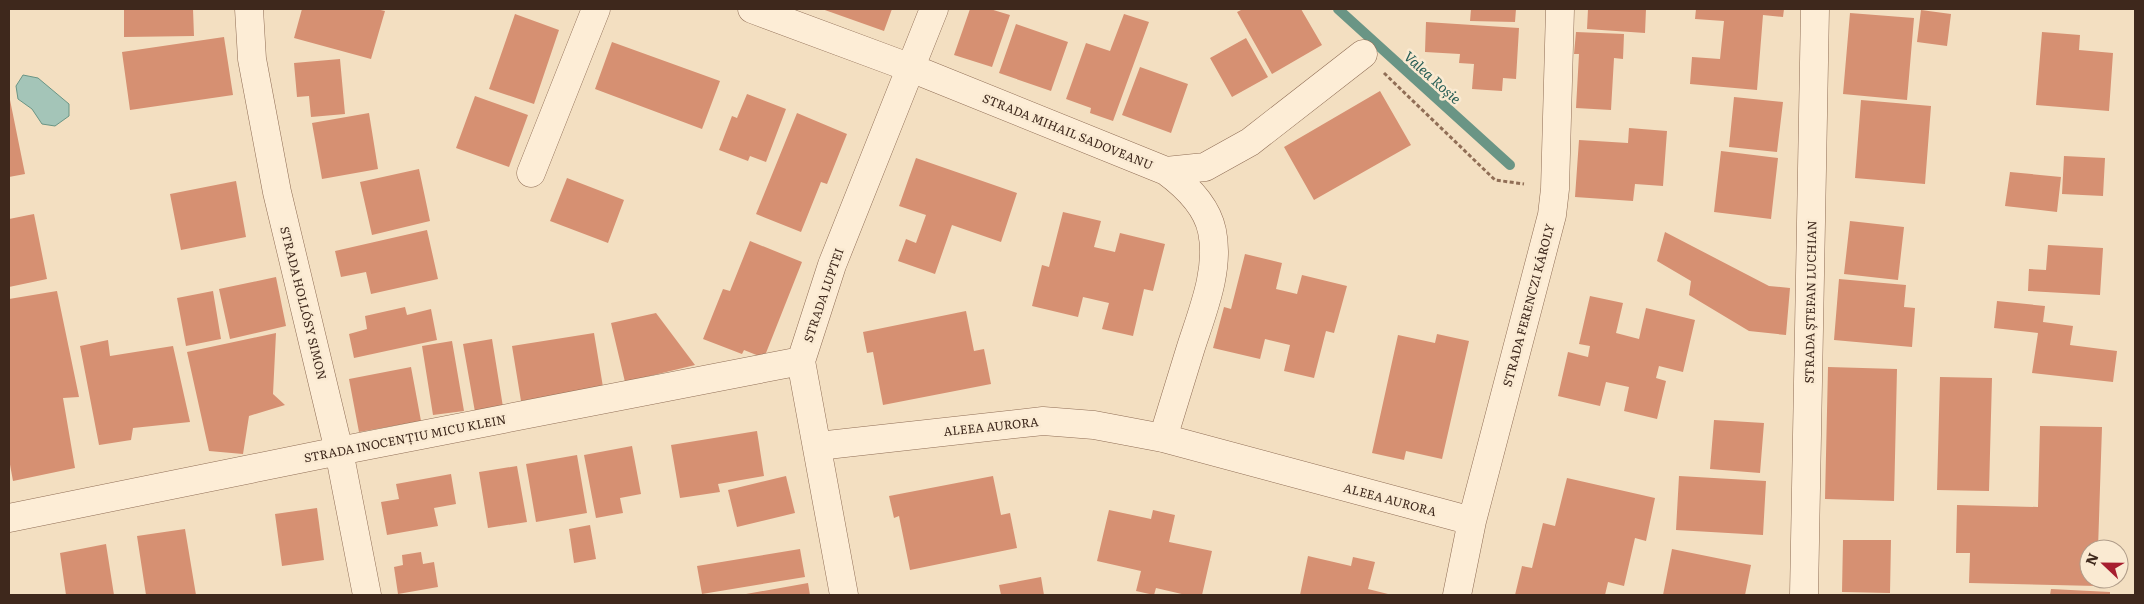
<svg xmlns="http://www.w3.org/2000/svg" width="2144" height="604" font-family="Literata,serif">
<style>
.water{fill:#a4c5b8;stroke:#6a9585}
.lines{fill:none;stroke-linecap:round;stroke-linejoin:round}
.stream{stroke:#6a9585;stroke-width:10}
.building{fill:#d69072}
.minor-casing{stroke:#906e56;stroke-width:29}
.path{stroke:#906e56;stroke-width:3;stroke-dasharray:4 2.5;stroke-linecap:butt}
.minor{stroke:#fdedd6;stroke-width:28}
.labels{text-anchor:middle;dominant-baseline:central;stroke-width:5;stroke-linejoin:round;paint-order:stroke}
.street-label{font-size:12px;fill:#3e281c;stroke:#faead2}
.water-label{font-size:14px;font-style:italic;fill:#295f56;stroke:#faead2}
</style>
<rect width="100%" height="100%" fill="#f3dfc1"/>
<path class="water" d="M23 75 38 78 69 104V116L55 126 42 124 32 109 18 99 16 86Z"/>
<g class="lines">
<path class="stream" d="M1338 9 1510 165"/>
</g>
<path class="building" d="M124 9H193L194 36 124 37Z
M302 9H376L385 11 371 59 294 38Z
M822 9H892L884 31Z
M970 9H990L1010 15 992 67 954 55Z
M1243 9H1301L1322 45 1272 74 1237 12Z
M1471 9H1516L1515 22 1470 21Z
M1588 9H1646L1645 33 1587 29Z
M1696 9H1784L1783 17 1763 15 1757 90 1690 84 1692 57 1720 59 1724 21 1695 19Z
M1921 10 1951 14 1947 46 1917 42Z
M1850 13 1914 18 1907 100 1843 94Z
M515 14 559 30 534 104 489 89Z
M1124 14 1149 22 1113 121 1090 113 1091 108 1066 99 1086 43 1110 51Z
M1426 22 1519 28 1516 79 1503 78 1502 91 1472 89 1474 64 1459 63 1460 54 1425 52Z
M1016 24 1068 42 1051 91 999 73Z
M1576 32 1624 34 1623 59 1614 58 1611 110 1576 108 1579 54H1574Z
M2042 32 2080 35 2079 50 2113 53 2109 111 2036 105Z
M224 37 233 95 130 110 122 52Z
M1246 38 1268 77 1232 97 1210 58Z
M612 42 720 81 702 129 595 89Z
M340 59 345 114 311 117 309 96 297 97 294 63Z
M1140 67 1188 84 1171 133 1122 115Z
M1380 91 1411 145 1314 200 1284 147Z
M747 94 786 109 766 162 750 156 748 161 719 150 732 116 737 118Z
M9 95 25 174 9 177Z
M475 96 528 115 509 167 456 148Z
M1734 97 1783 102 1777 152 1729 147Z
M1861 100 1931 106 1925 184 1855 178Z
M369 113 378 169 322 179 312 123Z
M797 113 847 134 827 184 821 182 801 232 756 214Z
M1629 128 1667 131 1663 186 1635 184 1633 201 1575 197 1579 140 1628 143Z
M1721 151 1778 158 1771 219 1714 212Z
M2064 156 2105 158 2103 196 2062 194Z
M916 158 1017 193 1001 242 952 225 935 274 898 261 906 239 916 243 926 215 899 206Z
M419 169 430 221 372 235 360 182Z
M2010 172 2061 177 2057 212 2005 206Z
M567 178 624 200 608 243 550 221Z
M236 181 246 237 181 250 170 194Z
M1063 212 1101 221 1094 247 1115 252 1120 233 1165 244 1153 291 1144 289 1133 336 1102 329 1109 303 1083 297 1078 317 1032 306 1042 265 1049 267Z
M34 214 47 279 9 287V219Z
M1850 221 1904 227 1898 280 1844 274Z
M427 230 438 279 371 294 366 272 341 277 335 251Z
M1665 232 1769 286 1790 288 1786 335 1749 331 1689 295 1691 281 1657 261Z
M750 241 802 262 764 358 744 350 742 354 703 339 723 289 730 291Z
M2048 245 2103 248 2100 295 2028 291 2029 269 2046 270Z
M1245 254 1282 263 1276 289 1297 294 1302 275 1347 286 1334 333 1326 331 1314 378 1284 371 1290 345 1265 339 1260 359 1213 348 1224 307 1231 309Z
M276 277 286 326 230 339 219 289Z
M1839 279 1906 285 1904 307 1915 308 1912 347 1834 340Z
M57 291 79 397 63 398 75 468 13 481 9 459V299Z
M213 291 221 339 186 346 177 298Z
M1590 296 1623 303 1616 333 1639 339 1646 308 1695 320 1683 372 1659 366 1656 378 1666 381 1657 419 1624 411 1629 387 1606 382 1600 406 1558 396 1568 352 1588 357 1590 346 1579 344Z
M1997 301 2045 306 2043 322 2073 326 2070 345 2117 351 2113 382 2032 373 2038 333 1994 328Z
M405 307 407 315 431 309 437 340 354 358 349 334 367 329 365 316Z
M966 311 974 351 984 349 991 384 883 405 873 352 867 353 863 332Z
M656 313 695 365 625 382 611 323Z
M276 333 273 394 285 405 249 416 243 454 209 451 187 352Z
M594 333 603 387 521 401 512 346Z
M1437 334 1469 341 1442 459 1406 451 1404 460 1372 453 1398 335 1435 343Z
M492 339 503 407 475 412 463 344Z
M108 340 110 356 173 346 190 422 133 428 131 440 99 445 80 346Z
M452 341 464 411 433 415 422 346Z
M411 367 421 421 359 432 349 379Z
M1828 367 1897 369 1894 501 1825 499Z
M1940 377 1992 378 1989 491 1937 490Z
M1714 420 1764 423 1760 473 1710 469Z
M2040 426 2102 427 2098 549H2089V579H2097V586L1969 583 1970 553H1956L1957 505 2038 507Z
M757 431 764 476 718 484 720 492 680 498 671 445Z
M632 446 641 494 620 498 623 513 596 518 584 455Z
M577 455 587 513 536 522 526 464Z
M517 466 527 522 488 528 479 472Z
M451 474 456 504 434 508 438 526 387 535 381 502 399 499 396 484Z
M786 476 795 513 737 527 728 490Z
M993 476 1001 515 1010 513 1017 548 910 570 899 516 894 518 889 496Z
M1679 476 1766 481 1763 535 1676 530Z
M1567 478 1655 498 1646 541 1635 538 1624 586 1608 582 1605 595H1515L1522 566 1532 568 1543 523 1555 526Z
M317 508 324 560 282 566 275 514Z
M1109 510 1151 519 1153 510 1175 515 1169 542 1212 551 1202 595H1186L1156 588 1154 595 1136 591 1141 571 1097 561Z
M590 525 596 559 574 563 569 529Z
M185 529 196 595H146L137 536Z
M1843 540H1891L1890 593 1842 592Z
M106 544 114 595H66L60 553Z
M800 549 805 577 702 594 697 566Z
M1672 549 1751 565 1745 595H1663Z
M421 552 423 564 434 562 438 587 398 594 394 567 403 565 402 555Z
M1308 556 1351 566 1353 557 1375 562 1368 589 1392 595H1300Z
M1041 577 1044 595H1001L999 585Z
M808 583 810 595H746V594Z
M2051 589 2110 592V595H2050Z"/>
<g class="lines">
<defs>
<path id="minor" d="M249 9 252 59 277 192 339 451 367 595
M752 9 911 68 1166 171 1205 167 1250 142 1363 54
M531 173 596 9
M1163 438C1172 408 1182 377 1191 347 1203 310 1220 269 1212 231 1207 206 1185 185 1166 171
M818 446 1043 421 1094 425 1163 438 1472 521
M9 518 339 451 801 361
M844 595 801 361 832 265 934 9
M1457 595 1472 521 1552 215 1555 189 1560 9
M1804 595 1815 9"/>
</defs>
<use href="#minor" class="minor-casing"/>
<path class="path" d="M1384 73 1495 180 1524 184"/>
<use href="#minor" class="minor"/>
</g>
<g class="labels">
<g class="street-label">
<text transform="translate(1068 131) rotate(22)">STRADA MIHAIL SADOVEANU</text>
<text transform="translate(823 295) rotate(-71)">STRADA LUPTEI</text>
<text transform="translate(1810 302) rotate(-89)">STRADA ȘTEFAN LUCHIAN</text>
<text transform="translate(304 303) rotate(76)">STRADA HOLLÓSY SIMON</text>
<text transform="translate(1528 305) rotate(-75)">STRADA FERENCZI KÁROLY</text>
<text transform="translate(991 426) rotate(-6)">ALEEA AURORA</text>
<text transform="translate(405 438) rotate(-11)">STRADA INOCENȚIU MICU KLEIN</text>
<text transform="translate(1390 499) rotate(15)">ALEEA AURORA</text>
</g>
<g class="water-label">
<text transform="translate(1433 77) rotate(42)">Valea Roșie</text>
</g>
</g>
<rect width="2144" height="604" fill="none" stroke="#3e281c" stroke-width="20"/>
<g transform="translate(2104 564) rotate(292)"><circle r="24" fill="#faead2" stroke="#af9c89"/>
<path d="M0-4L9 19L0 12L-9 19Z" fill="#a71e2f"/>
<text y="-8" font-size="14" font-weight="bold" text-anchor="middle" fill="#3e281c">N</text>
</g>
</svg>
